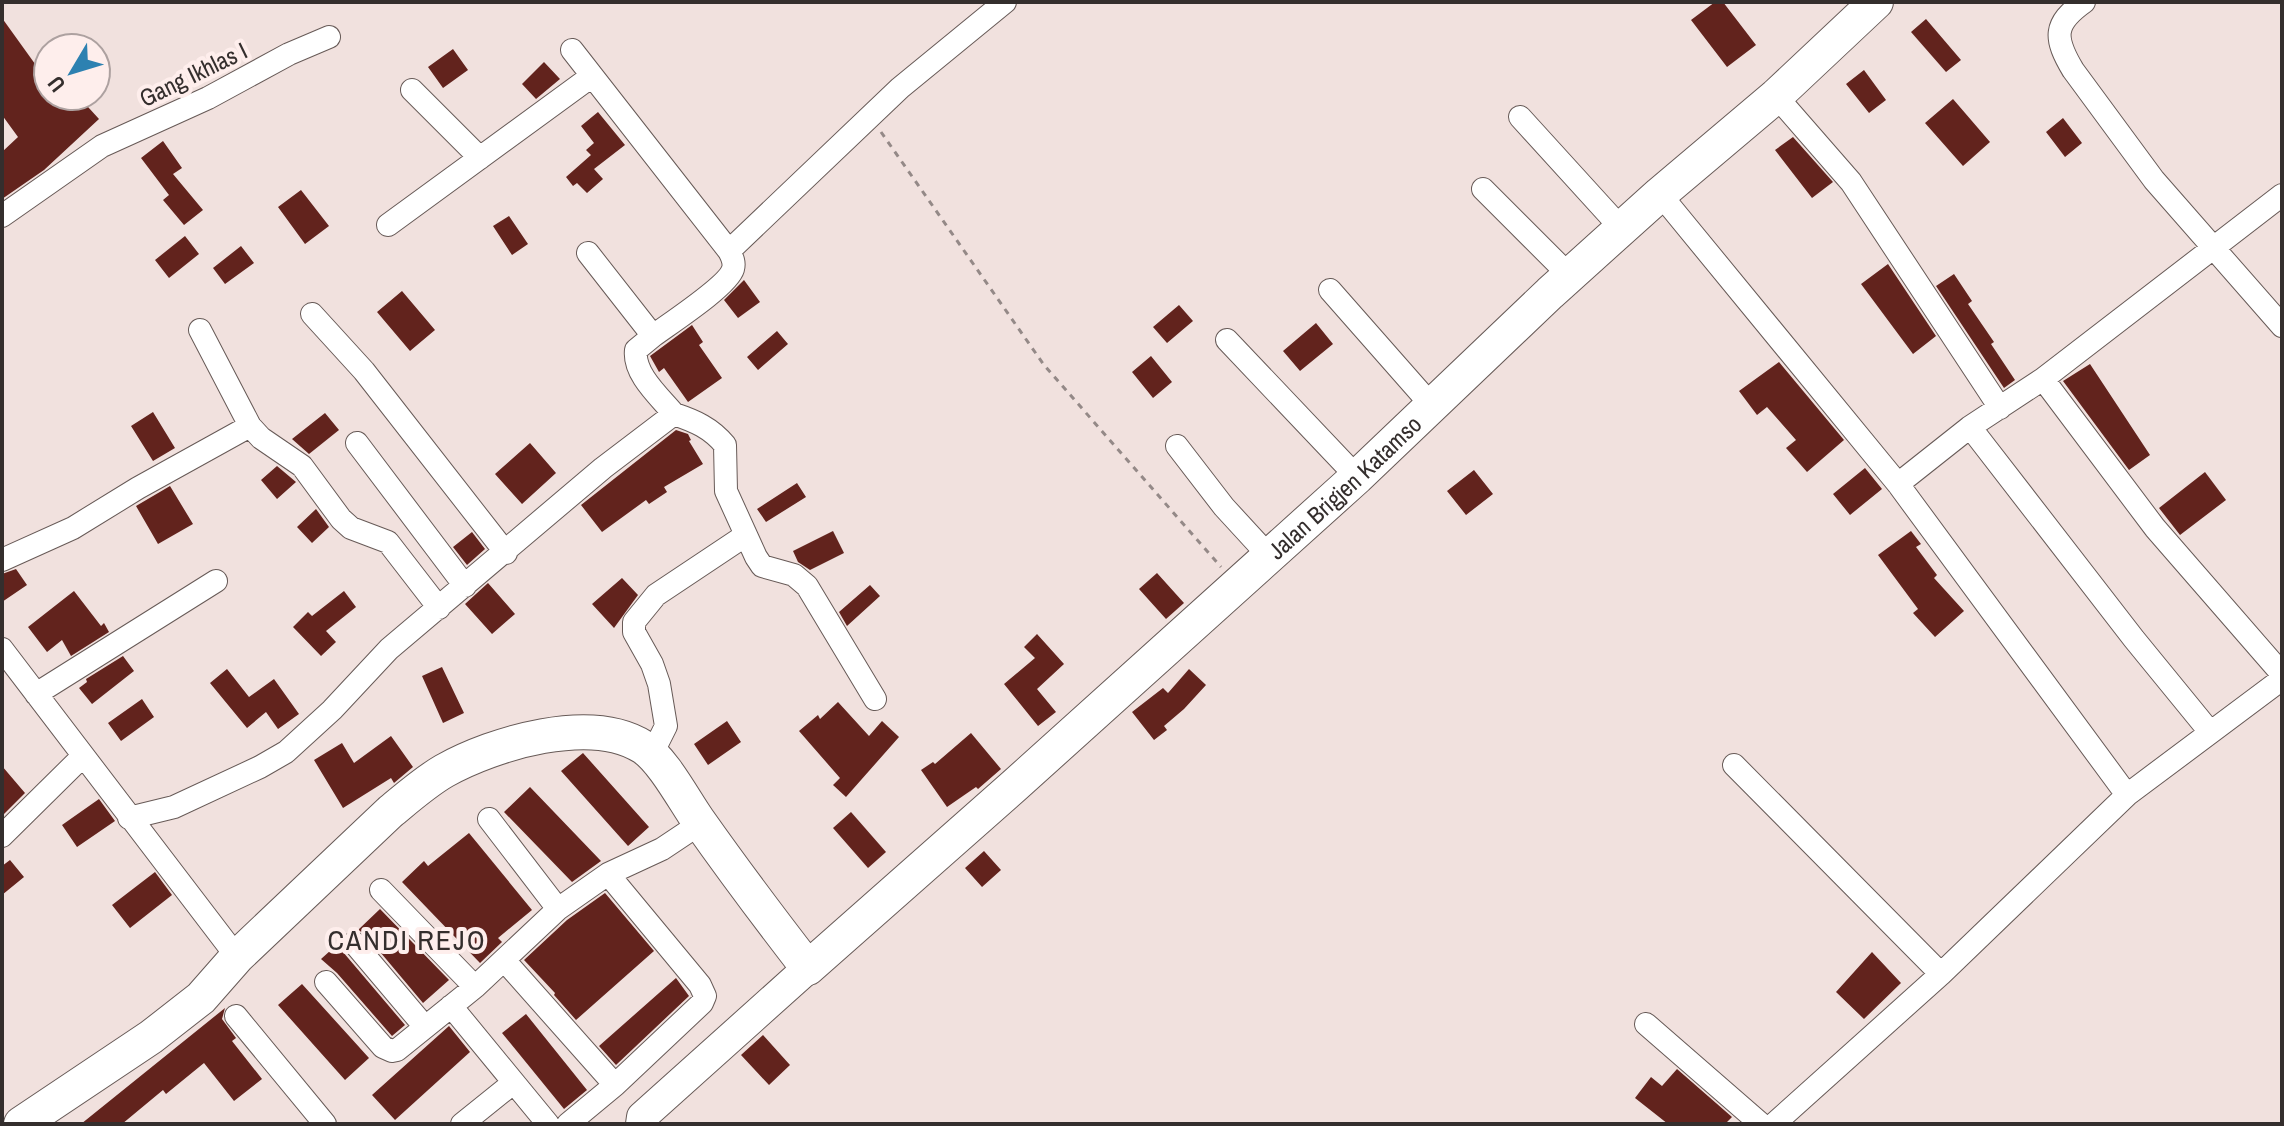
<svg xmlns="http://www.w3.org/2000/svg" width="2284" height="1126" font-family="'Archivo Narrow',sans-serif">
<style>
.building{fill:#62231d}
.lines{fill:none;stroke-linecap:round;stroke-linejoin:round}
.street-casing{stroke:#675a57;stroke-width:24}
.secondary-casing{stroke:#675a57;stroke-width:32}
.primary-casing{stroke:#675a57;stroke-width:36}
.path{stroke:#948987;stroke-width:3;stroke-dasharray:6 6;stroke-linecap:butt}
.street{stroke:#fff;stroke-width:22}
.secondary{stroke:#fff;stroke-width:30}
.primary{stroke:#fff;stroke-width:34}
.labels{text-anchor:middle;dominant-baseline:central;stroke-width:8;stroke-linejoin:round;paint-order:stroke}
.street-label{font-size:24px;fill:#342e2d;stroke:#feeeec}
.quarter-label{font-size:28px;letter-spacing:2px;fill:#342e2d;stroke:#feeeec}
</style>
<rect width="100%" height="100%" fill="#f1e1de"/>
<path class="building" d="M1715 2H1723L1756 45 1727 67 1691 20Z
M2 18 48 82V96H78L99 119 44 170 2 199V152L18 137 2 115Z
M1926 19 1961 60 1946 72 1911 32Z
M453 49 468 70 443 88 428 67Z
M544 62 560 79 536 99 522 84Z
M1864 70 1886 100 1869 113 1846 84Z
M1953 99 1990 142 1963 166 1925 123Z
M598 112 625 145 594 169 603 179 587 193 577 183 573 186 566 177 591 155 586 150 594 143 581 126Z
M2063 118 2082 143 2065 157 2046 132Z
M1793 137 1833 182 1812 198 1775 150Z
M163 141 182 168 173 174 203 210 184 225 163 200 169 195 141 158Z
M301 190 329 226 305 244 278 207Z
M509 216 528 244 512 255 493 226Z
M185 236 199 254 169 278 155 260Z
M241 246 254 263 225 284 213 268Z
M1888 264 1936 336 1913 354 1861 284Z
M1954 274 1972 301 1968 304 1994 342 1991 344 2015 380 2004 388 1936 286Z
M744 280 760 302 738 318 724 300Z
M402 291 435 330 410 351 377 312Z
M1179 305 1193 321 1167 343 1153 327Z
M1316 323 1333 344 1300 371 1283 351Z
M692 325 703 342 699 345 722 378 688 402 664 368 659 372 650 356Z
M777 331 788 344 758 370 747 357Z
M1151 356 1172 382 1153 398 1132 372Z
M1779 362 1844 440 1807 472 1786 448 1796 440 1767 407 1757 415 1739 391Z
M2090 364 2150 455 2129 470 2063 381Z
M153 412 175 448 153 461 131 426Z
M325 413 339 430 309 454 292 439Z
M676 430 688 434 691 440 689 441 703 464 664 487 667 492 649 504 646 500 602 532 581 505Z
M530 443 556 473 522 504 495 474Z
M277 466 296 482 277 499 261 480Z
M1865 468 1882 489 1850 515 1833 494Z
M1474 470 1493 494 1466 515 1447 491Z
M2205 472 2226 500 2180 535 2159 508Z
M797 483 806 497 766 522 757 509Z
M170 486 193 524 158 544 136 506Z
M316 509 329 527 312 543 297 527Z
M833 531 844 553 810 570 798 562 793 551Z
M1911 531 1921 544 1916 547 1937 575 1934 578 1964 611 1935 637 1913 613 1918 609 1878 555Z
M472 532 485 549 467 565 453 547Z
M16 569 27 585 2 602V574Z
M1157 573 1184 603 1166 619 1139 589Z
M622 578 638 595 614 628 592 604Z
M488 583 515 614 492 634 465 604Z
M870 585 880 596 847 626 839 612Z
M74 591 101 626 104 623 109 632 71 656 62 640 47 652 28 627Z
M344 591 356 607 326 631 336 642 321 656 293 627 308 612 312 616Z
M1037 634 1064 664 1037 689 1056 712 1038 726 1004 684 1035 658 1024 647Z
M123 656 134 671 92 704 79 688 87 682 86 679Z
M442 667 464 713 443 723 422 676Z
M227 669 249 697 274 679 299 714 278 729 266 712 247 728 210 683Z
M1189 669 1206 685 1184 709 1164 726 1167 730 1154 740 1132 712 1163 688 1168 693Z
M142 699 154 717 121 741 108 723Z
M838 702 869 736 882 721 899 737 846 797 833 785 840 778 799 731 818 715 820 719Z
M727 721 741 742 708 765 694 744Z
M971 733 1001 769 978 789 976 787 947 807 921 770 933 762 935 764Z
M391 736 413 767 394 783 391 778 343 808 314 760 342 743 354 763Z
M583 753 649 827 628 846 561 771Z
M2 766 25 793 2 816Z
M530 787 601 861 572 882 504 812Z
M99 799 115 821 77 847 62 825Z
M851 812 886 852 868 868 833 828Z
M469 833 532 910 498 938 502 942 480 963 402 882 424 861 428 866Z
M984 851 1001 870 982 887 965 868Z
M10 860 24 877 2 895V866Z
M155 872 172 895 130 928 112 905Z
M605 893 654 951 576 1020 554 995 555 993 524 960 567 920Z
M380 909 449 980 423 1003 365 934 358 930Z
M340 942 343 952 405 1025 392 1036 337 973 321 959Z
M1872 952 1901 983 1864 1019 1836 992Z
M676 978 689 996 616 1065 599 1046Z
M302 984 369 1058 345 1080 278 1005Z
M225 1008 222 1019 236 1038 232 1041 262 1079 234 1101 204 1063 166 1094 163 1090 122 1124H81Z
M526 1014 587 1090 564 1109 502 1033Z
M449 1026 470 1052 395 1120 372 1095Z
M763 1035 790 1065 769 1085 741 1055Z
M1677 1069 1732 1117 1725 1124H1668L1635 1098 1651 1077 1662 1086Z"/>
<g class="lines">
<defs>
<path id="street" d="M2084 2C2053 24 2054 38 2073 70L2154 180 2282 326
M572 50 729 251C732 257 735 262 733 269 728 286 669 324 653 336
M412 90 480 158
M1776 96 1851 182 2000 408
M1520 117 1621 228
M1483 189 1569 275
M1660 194 1898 484 2127 795 1941 974 1774 1124
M2 216 102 146 208 98 289 54 329 37
M388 225 592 76
M729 251 900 88 1005 2
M588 253 653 336 636 350C633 374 660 397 674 414
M1330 290 1433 407
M312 314 364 371 506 553
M200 330 250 426
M1227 340 1357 477
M2043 379 2155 528 2282 674
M1970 427 2134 639 2210 732
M357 443 465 586
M1177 446 1224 507 1269 556
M1898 484 1970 427 2043 379 2282 195
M2 560 73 528 138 488 250 426 261 438 302 466 341 519 351 528 388 542 439 608
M2 649 237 957
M36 694 216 581
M652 754 666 726 659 684 652 664 634 632V622L656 595 746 535
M1734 765 1941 974
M2127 795 2282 679
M129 818 174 807 260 767 286 752 332 710 389 649 603 468 674 414C695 421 711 428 725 445L726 491 756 557 762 566 794 575 807 586 875 699
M489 819 558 909
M2 836 83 756
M381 890 475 987
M354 943 425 1027
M504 960 615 1085
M326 982 383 1047 392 1051 397 1050 475 987 558 909 608 874 662 849 701 823
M451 1006 548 1124
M236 1016 325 1124
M1646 1024 1761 1124
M462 1124 513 1083
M568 1124 615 1085 702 1003 705 996 700 985 608 874"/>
<path id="secondary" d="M641 1124 642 1117 808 968"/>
<g id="primary">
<path id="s1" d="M21 1124 151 1037 201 998 237 957 390 812C407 798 425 782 444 771 494 743 591 714 643 747 663 760 684 800 698 820 734 871 770 919 808 968L1014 786 1357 477 1550 293 1660 194 1776 96 1876 2"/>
</g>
</defs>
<use href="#street" class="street-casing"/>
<use href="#secondary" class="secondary-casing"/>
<use href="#primary" class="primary-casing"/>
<path class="path" d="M881 132 1044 365 1221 567"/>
<use href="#street" class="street"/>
<use href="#secondary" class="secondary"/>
<use href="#primary" class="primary"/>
</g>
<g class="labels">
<g class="street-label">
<text transform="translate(193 74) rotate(-26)">Gang Ikhlas I</text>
<text stroke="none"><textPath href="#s1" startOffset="1758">Jalan Brigjen Katamso</textPath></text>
</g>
<g class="quarter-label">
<text x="407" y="940">CANDI REJO</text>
</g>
</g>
<rect width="2284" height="1126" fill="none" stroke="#342e2d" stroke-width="8"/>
<g transform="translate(72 72) rotate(232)"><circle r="38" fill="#feeeec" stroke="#ada1a0" stroke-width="2"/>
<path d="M0-6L14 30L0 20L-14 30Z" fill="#2d81b1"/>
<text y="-12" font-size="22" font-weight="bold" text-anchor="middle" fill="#342e2d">U</text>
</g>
</svg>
